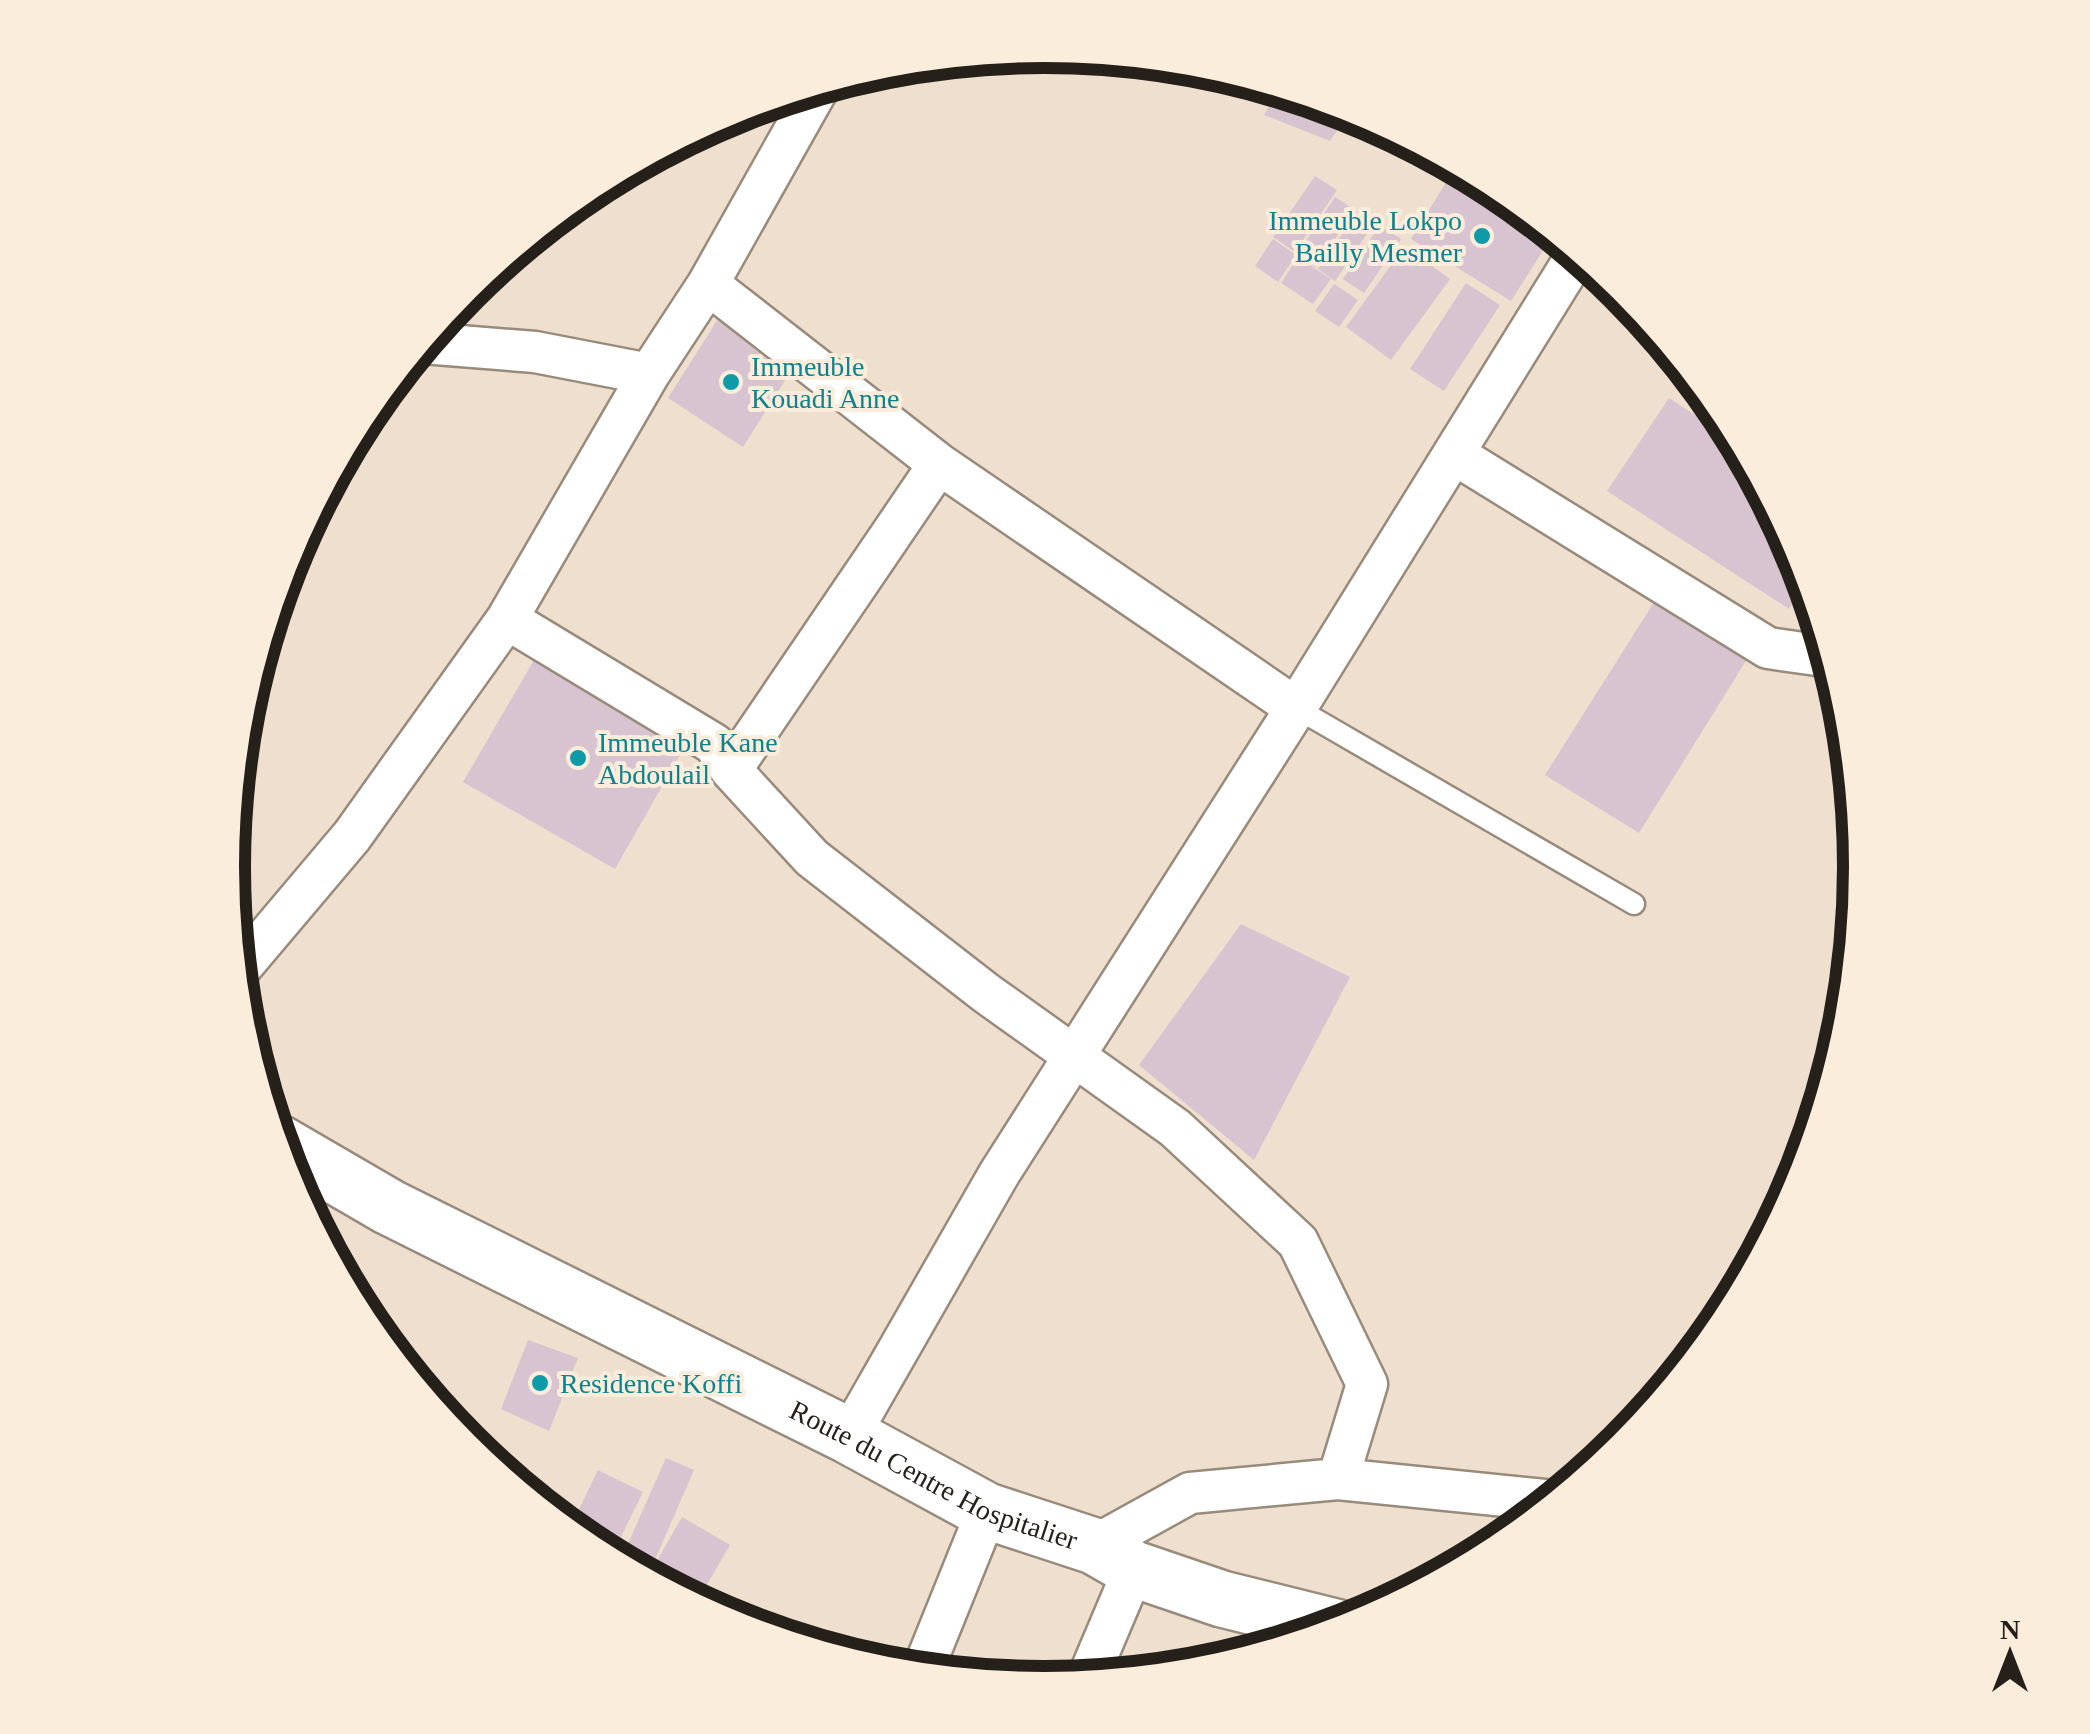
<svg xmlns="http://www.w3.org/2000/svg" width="2090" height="1734" font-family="Georgia,serif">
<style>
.building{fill:#d8c4d0}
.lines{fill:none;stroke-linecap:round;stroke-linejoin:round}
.lane-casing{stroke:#988b7b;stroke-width:25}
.street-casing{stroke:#988b7b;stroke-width:45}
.secondary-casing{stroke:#988b7b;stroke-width:60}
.lane{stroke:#fff;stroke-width:20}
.street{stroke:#fff;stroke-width:40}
.secondary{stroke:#fff;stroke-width:55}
.culture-dot{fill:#0f9aa8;stroke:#fbeddb;stroke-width:4}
.labels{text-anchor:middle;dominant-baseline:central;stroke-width:8;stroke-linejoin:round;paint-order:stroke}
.culture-label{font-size:28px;fill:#0d838f;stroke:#fbeddb;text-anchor:start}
.street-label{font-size:28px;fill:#25201a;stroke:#fbeddb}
.rim{fill:none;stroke:#25201a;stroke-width:12}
</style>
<rect width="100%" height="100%" fill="#eedfce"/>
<path class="building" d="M1279 88 1351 110 1330 141 1264 115Z
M1455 168 1554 233 1511 301 1411 239Z
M1315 176 1337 190 1295 252 1273 237Z
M1335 197 1355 210 1316 267 1297 254Z
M1358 211 1375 222 1335 281 1318 269Z
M1380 225 1401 239 1364 293 1343 279Z
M1273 239 1296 255 1278 282 1255 266Z
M1405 246 1450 279 1391 360 1346 327Z
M1298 257 1331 279 1313 304 1281 283Z
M1466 283 1500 305 1444 391 1410 369Z
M1334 284 1358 300 1339 327 1315 311Z
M718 319 794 366 743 447 668 398Z
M1669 398 1741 445 1800 555 1808 580 1789 609 1607 491Z
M1656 599 1749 656 1639 833 1545 775Z
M541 648 692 734 615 869 463 782Z
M1241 924 1350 977 1254 1160 1139 1065Z
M528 1340 578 1358 549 1431 501 1409Z
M666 1458 694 1470 651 1569 622 1557Z
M598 1470 643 1492 616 1547 571 1526Z
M682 1517 730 1545 703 1591 655 1564Z"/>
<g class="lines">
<defs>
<path id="lane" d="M1296 708 1634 904"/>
<path id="street" d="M708 284 939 464 1296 708
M423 343 535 352 649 374
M1454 454 1768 648 1824 656 1829 650
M507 619 714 744 731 770 812 858 986 993 1175 1128 1298 1242 1367 1384 1338 1479
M731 770 939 464
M238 971 352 836 507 619 649 374 708 284 820 85
M849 1436 999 1174 1296 708 1578 253
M1094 1546 1190 1493 1338 1479 1554 1501
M922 1672 987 1511
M1087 1680 1134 1569"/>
<g id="secondary">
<path id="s1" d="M279 1143 389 1207 849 1436 987 1511 1094 1546 1134 1569 1222 1599 1339 1628"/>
</g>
</defs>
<use href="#lane" class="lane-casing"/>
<use href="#street" class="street-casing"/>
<use href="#secondary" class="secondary-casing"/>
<use href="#lane" class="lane"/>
<use href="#street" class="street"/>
<use href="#secondary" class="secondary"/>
</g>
<g class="culture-dot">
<circle cx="1482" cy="236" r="10"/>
<circle cx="731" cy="382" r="10"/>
<circle cx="578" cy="758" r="10"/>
<circle cx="540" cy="1383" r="10"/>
</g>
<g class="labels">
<g class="culture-label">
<text x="1462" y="220" text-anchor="end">Immeuble Lokpo<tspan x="1462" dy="32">Bailly Mesmer</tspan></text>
<text x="751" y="366">Immeuble<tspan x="751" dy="32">Kouadi Anne</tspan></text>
<text x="598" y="742">Immeuble Kane<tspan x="598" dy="32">Abdoulail</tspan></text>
<text x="560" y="1383">Residence Koffi</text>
</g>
<g class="street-label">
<text stroke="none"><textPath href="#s1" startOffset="735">Route du Centre Hospitalier</textPath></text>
</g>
</g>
<path d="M0 0H2090V1734H0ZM245 867a799 799 0 1 1 1598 0a799 799 0 1 1-1598 0Z" fill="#fbeddb" fill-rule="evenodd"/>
<path class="rim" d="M245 867a799 799 0 1 1 1598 0a799 799 0 1 1-1598 0Z"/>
<g transform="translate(2010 1654)" stroke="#fbeddb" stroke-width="8" paint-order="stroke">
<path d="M0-8L18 38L0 25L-18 38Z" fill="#25201a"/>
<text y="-15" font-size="28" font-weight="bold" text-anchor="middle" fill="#25201a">N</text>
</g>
</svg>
